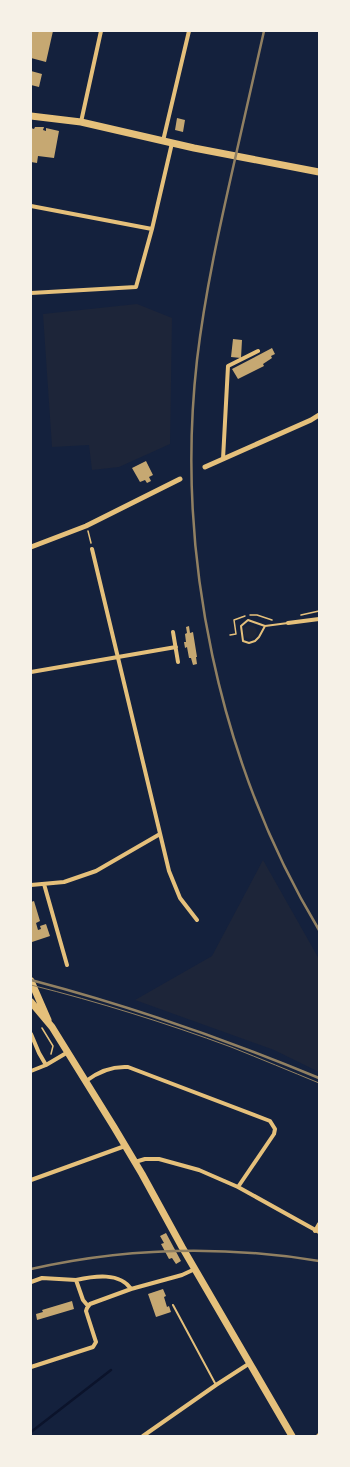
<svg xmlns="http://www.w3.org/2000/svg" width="350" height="1467" font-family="Figtree,sans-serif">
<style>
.green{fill:#1d2539}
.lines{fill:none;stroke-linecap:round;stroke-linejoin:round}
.stream{stroke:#0b132b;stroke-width:2.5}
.building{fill:#c6a872}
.path{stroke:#e5c07b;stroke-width:1.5}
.service{stroke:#e5c07b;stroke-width:2}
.minor{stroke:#e5c07b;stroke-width:4}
.tertiary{stroke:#e5c07b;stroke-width:5}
.primary{stroke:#e5c07b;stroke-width:7}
.tram{stroke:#918062;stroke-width:1}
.rail{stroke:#918062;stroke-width:2.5}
</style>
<rect width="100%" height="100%" fill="#14213d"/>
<path class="green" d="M137 304 172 318 170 444 119 467 92 470 89 445 52 447 43 314Z
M243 632a7 7 0 1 1 14 0a7 7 0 1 1-14 0Z
M263 860 319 959V1072L274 1050 135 1000 212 956Z"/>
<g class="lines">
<path class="stream" d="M31 1432 111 1370"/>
</g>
<path class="building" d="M31 31H53L46 62 31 58Z
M31 71 42 74 39 87 31 85Z
M177 118 185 120 183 132 175 130Z
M35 127H44L43 130 46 131V128L59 131 54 158 38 156 37 163 31 162V128L34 129Z
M233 339 242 340 241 358 231 357Z
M272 348 275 354 271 356 272 358 263 364 264 366 238 379 232 369Z
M146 461 153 475 149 477 151 481 147 483 145 480 140 482 132 468Z
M189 626 190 633 193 632 197 657H196L197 664 193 665 191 658H189L187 647 185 648 184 642H186L185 634 187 633 186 627Z
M34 901 40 921 36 923 38 930 41 929 40 926 46 924 50 936 32 942 31 902Z
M166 1233 181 1261 176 1264 172 1258 169 1259 161 1244 164 1243 160 1236Z
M163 1289 166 1296 164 1297 167 1307 169 1306 171 1312 156 1317 148 1294Z
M72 1301 74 1309 37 1320 36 1314 43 1312 42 1310Z"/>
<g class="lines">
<path class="path" d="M88 531 91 543
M250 615H257L272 620
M301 615 319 611
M236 634 234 620 245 616
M230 635 236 634
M42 1028 53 1046 51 1054"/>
<path class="service" d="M265 626 259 637 255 641 249 643 243 641 241 626 248 620 265 626 288 623
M173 1305 216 1385"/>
<path class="minor" d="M81 122 101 31
M163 141 189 31
M31 206 152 229
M31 293 136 287 152 229 172 143
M223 459 228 366 258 351
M92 549 169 871 180 898 197 920
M288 623 319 619
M173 632 178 662
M31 672 176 647
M44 884 67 965
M31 885 64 882 96 871 160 834
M31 1034 39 1053 46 1065
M31 1071 46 1065 68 1052
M86 1081C99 1071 112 1066 128 1067L270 1121 275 1129 274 1134 238 1187
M135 1162 145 1159H159L199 1170 238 1187 319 1232
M31 1180 125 1146
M315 1231 319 1224
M31 1282 42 1278 76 1280
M88 1306 83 1300 76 1280C94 1276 120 1272 131 1289
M31 1367 93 1347 96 1342 95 1339 86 1311 87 1308 90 1304 131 1289 182 1275 195 1269
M143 1436 216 1385 250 1363
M318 1436 319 1435"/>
<path class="tertiary" d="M205 467 311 420 319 415
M31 547 86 526 180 479"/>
<path class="primary" d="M31 116 81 122 194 148 319 172
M31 981 48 1020
M31 1002 52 1027 114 1127 142 1174 182 1247 292 1436"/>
<path class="tram" d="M31 985C99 1002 166 1023 231 1047 261 1059 290 1071 319 1083"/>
<path class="rail" d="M264 31C254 74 245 116 235 159 220 225 205 292 197 360 175 554 219 763 319 930
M31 980C130 1006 225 1039 319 1078
M31 1269C128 1247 221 1245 319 1261"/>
</g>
<rect width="350" height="1467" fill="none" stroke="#f6f1e7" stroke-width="64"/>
</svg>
